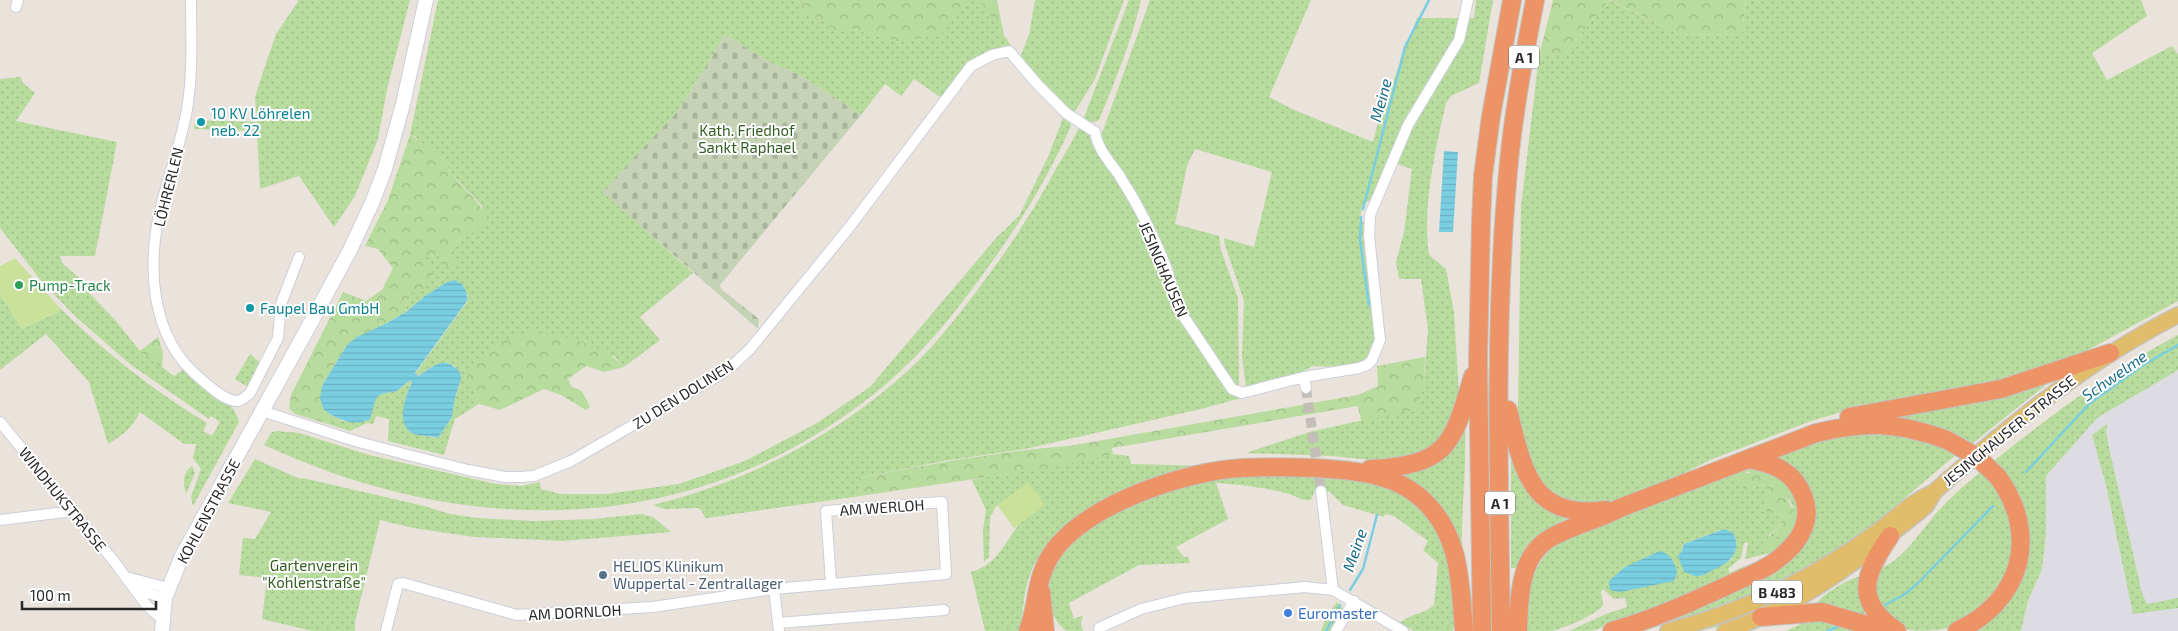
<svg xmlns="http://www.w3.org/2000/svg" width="2178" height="631" font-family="'Exo 2',sans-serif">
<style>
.industrial{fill:#dedce3}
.green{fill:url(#green-dots);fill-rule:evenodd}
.forest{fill:url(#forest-crowns)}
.cemetery{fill:url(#cemetery-stones)}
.pitch{fill:#c9e19b}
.water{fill:url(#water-rules)}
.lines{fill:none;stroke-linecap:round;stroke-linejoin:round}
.stream{stroke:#7acee1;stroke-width:2.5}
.street-tunnel{stroke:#c3beb8;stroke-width:10;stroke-dasharray:10 5;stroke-linecap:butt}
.street-casing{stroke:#cbcfd9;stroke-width:12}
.secondary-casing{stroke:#cbcfd9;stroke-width:16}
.primary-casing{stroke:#c3c3c3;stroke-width:18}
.highway-casing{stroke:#c3c3c3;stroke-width:20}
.street{stroke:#fff;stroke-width:10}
.secondary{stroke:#fff;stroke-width:14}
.primary{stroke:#e1bc6a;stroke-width:15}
.highway{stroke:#ec9465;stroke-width:18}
.highway-bridge-casing{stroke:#c3c3c3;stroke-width:20;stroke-linecap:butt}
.highway-bridge{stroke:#ec9465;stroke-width:18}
.culture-dot{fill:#0f9aa8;stroke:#fff;stroke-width:2}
.leisure-dot{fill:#2e9e5b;stroke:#fff;stroke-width:2}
.service-dot{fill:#5c6f8a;stroke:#fff;stroke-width:2}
.shop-dot{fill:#3f7fe0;stroke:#fff;stroke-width:2}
.labels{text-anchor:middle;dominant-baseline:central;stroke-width:4;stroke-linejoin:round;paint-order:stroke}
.shield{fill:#fff;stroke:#696969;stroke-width:1}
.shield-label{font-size:14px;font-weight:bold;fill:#292929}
.culture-label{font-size:15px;fill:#0d838f;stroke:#fff;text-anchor:start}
.park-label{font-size:15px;fill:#335e21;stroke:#fff}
.street-label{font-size:15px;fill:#292929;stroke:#fff}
.leisure-label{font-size:15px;fill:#27864d;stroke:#fff;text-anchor:start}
.service-label{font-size:15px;fill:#4e5e75;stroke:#fff;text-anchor:start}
.shop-label{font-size:15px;fill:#366cbe;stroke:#fff;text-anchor:start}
.water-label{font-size:16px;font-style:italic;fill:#1b6d8a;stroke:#fff}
</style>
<defs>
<pattern id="green-dots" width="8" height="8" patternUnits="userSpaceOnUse" patternTransform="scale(1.25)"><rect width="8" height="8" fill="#b8db9e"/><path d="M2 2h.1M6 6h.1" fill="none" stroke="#9ebc88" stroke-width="1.8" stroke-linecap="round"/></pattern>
<pattern id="forest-crowns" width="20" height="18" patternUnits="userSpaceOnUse" patternTransform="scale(1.25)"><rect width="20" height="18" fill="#b8db9e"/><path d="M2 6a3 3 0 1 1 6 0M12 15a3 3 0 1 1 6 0" fill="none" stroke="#9ebc88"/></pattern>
<pattern id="cemetery-stones" width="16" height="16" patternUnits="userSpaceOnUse" patternTransform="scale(1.25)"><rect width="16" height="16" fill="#c5d2b5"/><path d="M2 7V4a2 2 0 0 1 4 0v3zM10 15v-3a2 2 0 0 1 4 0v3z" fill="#a9b49c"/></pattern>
<pattern id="water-rules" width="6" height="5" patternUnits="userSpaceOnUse" patternTransform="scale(1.25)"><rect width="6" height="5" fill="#7acee1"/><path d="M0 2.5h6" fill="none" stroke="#6ab1c1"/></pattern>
</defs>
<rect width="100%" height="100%" fill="#eae3dc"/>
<path class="industrial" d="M2178 370V631H2021L2028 601 2042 569 2046 534V476L2096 418Z"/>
<path class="green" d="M299 0H410L387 89 378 139 355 196 334 227 299 176 260 189 257 131 194 129 195 120 257 122 255 97 265 66 276 34Z
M438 0H804L799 12 820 19 837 32 852 29 900 42 925 37 807 0H996L999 28 1012 47 992 54H989L943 99 914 79 901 96 885 84 861 115 798 74 773 64 725 35 678 111 603 192 693 273 640 317 660 340 624 367 614 356 468 371 479 404 455 419 444 455 388 441 389 419 376 416 373 424 367 423 350 431 328 424 331 415 343 421 363 422 376 398 381 394 397 391 410 380 412 382C401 407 402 409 414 434L438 438 452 417 455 398 460 384 455 366C438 358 432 368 417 376L415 374 467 302 468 295 447 282 425 296 406 312 407 294 426 257 438 254 453 264 450 256 454 243 484 226 482 206 450 172 443 157 420 143 416 137 410 135Z
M1035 0H1124L1095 79 1074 113 1034 78 1020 57 1029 35Z
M1129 0H1141C1132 41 1115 81 1099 120L1093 122 1083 120Z
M1150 0H1311L1269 97 1292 109 1373 142 1379 119 1417 18H1474L1476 0H1493L1479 83 1451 96 1446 103C1435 151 1422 207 1429 255L1446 269 1454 312 1459 396 1457 408 1439 440 1421 455 1382 461 1332 456 1246 453 1309 432 1418 408 1424 380 1428 330 1421 279H1399L1396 262 1404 232 1412 169 1394 163 1374 199 1363 203 1359 222H1365L1376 334 1370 354 1361 363 1341 367 1313 366 1300 373 1246 389 1242 356 1244 301 1225 245 1224 238 1254 247 1272 172 1195 149 1187 166 1175 224 1219 236 1221 250 1238 298 1239 388 1235 387 1181 307 1170 271 1105 150 1101 136Z
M1609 0 1680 35 1742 34 1746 0H2141L2147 16 2092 53 2107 80 2172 46 2178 54V301L2077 356 2018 380 1859 407 1811 421 1710 460 1674 478 1614 502 1598 505 1556 498 1532 472 1521 441 1518 411 1521 207 1539 56 1565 53Z
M21 77 22 82 35 93 16 121 117 142 95 256H60L62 263 91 288 89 293 115 320 140 351 174 376 184 369C203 383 233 397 239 422L193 506 191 497 201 469 193 458 196 444H184L140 412C132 428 123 435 108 444L89 382 46 334 0 370V294L22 329 58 312 59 307C104 352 153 390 207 423L203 431 212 436 220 422 211 416 209 419 131 365 76 317 43 283 0 228V79Z
M1063 118 1070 123 1071 126C1048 178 1019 225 986 270 956 312 924 352 885 385 703 538 473 542 264 445L272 432 277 431 299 433 369 455 496 484 521 486 540 482 541 489 561 494H607L679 484 745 461 817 423 870 387 997 237 1019 216 1048 157Z
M1080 125 1087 129 1128 193 1163 269 1171 297 1231 393 1235 396 1252 395 1201 409 1025 449 944 461 858 478 860 496 707 518H705L702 511 698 508 664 509 653 505C752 480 843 433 917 362 947 332 973 296 998 262 1020 231 1040 199 1058 165 1066 152 1074 139 1080 125Z
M2178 335V370L2097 418 2046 476V534L2042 569 2028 601 2021 631H1971L2025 560C2037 528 2024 499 2005 472L2013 559 1999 592 1956 626 1938 630 1916 631 1906 629 1879 610 1873 571C1902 564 1920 531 1939 510 1961 486 1988 466 2014 445 2066 404 2119 366 2178 335Z
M250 354 260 363 248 387 235 379Z
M2052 380 1973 443 1953 434 1882 417Z
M1465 422C1467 466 1461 509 1462 552L1453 532 1385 474 1409 470Z
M2108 423 2106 431 2109 448 2142 593 2147 604 2178 598V608L2133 614 2106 485 2092 435Z
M1865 430 1927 439 1957 454 1872 526 1810 569 1730 605 1642 631H1625L1718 595 1808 528 1777 455 1809 443Z
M1113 454 1129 456 1131 464 1212 466C1149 482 1064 503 1033 567 1024 586 1023 610 1020 631H985L971 572C996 565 1003 546 1017 527 1023 518 1036 511 1044 505H997L990 517 989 557 984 562 983 530 986 510 972 480C1019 470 1066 464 1113 454Z
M255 459 300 479 303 478 424 506 450 514 478 518 535 521 594 519 641 514 653 517 671 532 563 541 474 537 413 528 380 520 355 622V631H312L262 619 267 578 239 575 243 538 255 539 271 512 228 503Z
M1513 459 1574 516C1543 526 1533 542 1518 568H1511V460Z
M192 466 195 473 186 494C183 483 182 473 192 466Z
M1750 466 1789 482 1799 511 1797 526 1779 551 1745 559 1748 543H1744L1741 558 1728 569 1730 573 1744 566 1756 564 1732 578 1607 626 1590 631H1569L1606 614 1627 607 1625 598 1614 599 1603 589 1601 591 1603 605C1597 615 1564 628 1552 631 1545 631 1535 631 1528 631 1527 592 1529 574 1554 543ZM1745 472H1752L1786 495 1793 506 1785 537 1779 531 1774 537 1768 536 1782 523V518L1779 514 1769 513 1771 491 1764 485 1745 490ZM1720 530 1732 559 1725 563 1684 572 1681 554 1684 544Z
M1227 476H1352L1398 489 1427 512 1453 559 1455 627H1453V631H1414L1400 623C1411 613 1423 615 1434 605L1438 563 1423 550 1428 541 1394 516 1385 514 1384 517 1343 505 1330 492 1315 490 1311 500C1301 501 1298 497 1289 494 1268 488 1237 484 1216 483L1228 519 1176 547 1184 557H1188L1190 563 1139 565 1069 603 1074 619 1083 615 1081 624 1083 631H1066C1054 621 1048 606 1048 591 1050 544 1121 504 1160 492 1182 485 1205 481 1227 476Z
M1823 573C1794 598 1728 631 1689 631Z
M1863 575 1872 617 1815 605C1825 592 1847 580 1863 575Z
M1337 602 1343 608 1330 631H1321L1327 615Z
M1807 616 1873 631H1786L1799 625Z"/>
<path class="forest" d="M804 0H966L942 34 900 42 852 29 837 32 820 19 799 12Z
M980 0H997L1004 36Z
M1553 0H1609L1565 53 1539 56Z
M1610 0H1746L1742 34 1680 35Z
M410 135C412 136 439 153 442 156 446 160 447 168 451 173 463 189 479 200 487 218L485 226 454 243 450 256 454 264 444 268 438 254 426 257 433 274 423 289 407 294 406 312 347 345 322 386 324 410 331 415 328 424 295 414 289 409 291 395 343 292 366 301 382 290 393 268 378 249 365 246 388 200Z
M538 331C568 338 602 343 624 367L604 372 586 366 568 379 572 387 582 391 590 407 586 410 561 395 544 389 500 410 479 404 467 371C489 352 507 333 538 331Z
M158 337 163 353 162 368 140 351Z
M1425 357 1424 380 1418 409 1361 421 1358 406 1112 448 1113 454 1054 467 860 496 858 478C928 465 998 451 1069 446L1358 395 1378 386 1377 366Z
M1757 468 1770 470 1788 483 1789 491 1786 496C1794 514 1801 516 1790 537H1785L1778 532 1774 537C1777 542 1777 547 1774 551L1767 553 1762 551 1763 543 1782 523V518L1779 514 1769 513 1764 509 1767 495 1771 494V491L1764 485 1745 490 1735 478 1741 472 1749 473Z"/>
<path class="cemetery" d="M725 35 773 64 798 74 861 115 720 285 721 289 759 319 758 329 602 192 678 111Z"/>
<path class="pitch" d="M15 258 59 307 58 312 22 329 0 294V266Z
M1028 482 1045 505 1014 528 997 505Z"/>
<path class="water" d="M1444 151 1458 152 1453 232H1439Z
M454 280C464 283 468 292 467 301L415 373 418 376C435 366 443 354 460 372L461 379 455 398 452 417 438 438C431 436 421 436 414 434 394 426 406 395 412 382L410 380 397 391 381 394 376 398 370 419C354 427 338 420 324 410L320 399 322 386 347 345 357 337 387 323 406 312 425 296 447 282Z
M1724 529 1733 533C1743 553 1728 564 1711 571 1707 573 1703 576 1699 576 1694 577 1689 573 1684 572L1678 556 1682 551 1684 544Z
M1660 551C1670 553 1676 564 1677 573L1674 581 1620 592 1610 590 1609 581 1625 567Z"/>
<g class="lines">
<path class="stream" d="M1363 209 1405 47 1429 0
M1361 217 1360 240 1369 305
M2026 472 2090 403 2142 366 2178 345
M1350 590 1363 569 1377 515
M1885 605 1905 594 1918 583 1993 506
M1326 631 1340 605
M1827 631 1837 627"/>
<path class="street-tunnel" d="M1306 388 1321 491"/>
<defs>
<path id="street" d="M191 0C191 34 193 69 188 103 183 137 171 169 162 202 146 264 149 338 202 380 210 387 226 402 238 401 243 400 246 396 250 393L278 338 281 304 299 257
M16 7 18 0
M1304 377 1306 388
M262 411 355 441 404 454 468 470 505 477H520L534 476 571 461 718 376 734 364 750 349 848 229 971 66 992 55 1009 51 1038 85 1066 113 1095 132C1097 148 1110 162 1119 175 1137 203 1154 236 1166 267 1171 281 1172 295 1178 308L1232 389 1242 393 1304 377 1359 368 1367 365 1372 360 1380 340 1369 236 1370 215 1408 125 1459 40 1468 0
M0 422 113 560 147 606 162 619
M1321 491 1333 590
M0 520 73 511
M126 577 168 588
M134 587 151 594 165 598
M778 623 944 610
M1099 628 1141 609 1185 598 1305 587 1333 590 1403 631
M386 631 398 584 403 583 517 615 653 607 774 589
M779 631 774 589 946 574 942 502 826 511 831 583
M1336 631 1354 601"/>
<path id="secondary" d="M162 631 165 598 182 556 310 324 350 250 372 203 385 169 403 104 426 0"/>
<path id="primary" d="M1668 631C1733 614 1793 588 1849 551 1859 544 1869 538 1878 531 1897 517 1912 501 1934 492 2010 425 2087 361 2178 315
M1725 631C1801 606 1865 556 1926 506L1934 492"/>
<path id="highway" d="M1508 410C1523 469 1530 520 1606 510
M1849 417 2001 389 2110 353
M1370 469C1449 465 1452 445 1473 376
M1890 536C1864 574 1853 601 1897 631
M1041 592 1045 631
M1761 617 1822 612 1887 631
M1028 631C1039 602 1034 577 1055 549 1091 503 1185 471 1242 468 1266 467 1290 467 1314 468 1352 470 1396 473 1424 501 1461 536 1460 584 1464 631
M1482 631 1478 361 1481 221 1483 176 1491 116 1512 0
M1501 631C1499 479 1494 324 1508 172 1513 114 1524 57 1535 0
M1518 631C1519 599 1519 554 1552 537 1573 525 1598 520 1620 508L1816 433C1867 421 1898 422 1947 440
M1612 631C1654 619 1694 601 1733 583 1750 575 1769 568 1783 555 1800 541 1812 520 1804 498 1795 472 1774 463 1748 459
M1957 631C2022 601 2040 535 1998 477"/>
</defs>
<use href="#street" class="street-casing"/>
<use href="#secondary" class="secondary-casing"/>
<use href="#primary" class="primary-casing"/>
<use href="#highway" class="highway-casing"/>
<use href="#street" class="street"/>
<use href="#secondary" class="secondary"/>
<use href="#primary" class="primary"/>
<use href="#highway" class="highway"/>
<defs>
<path id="highway-bridge" d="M1947 440 1977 457 1998 477"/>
</defs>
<use href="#highway-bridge" class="highway-bridge-casing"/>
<use href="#highway-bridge" class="highway-bridge"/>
</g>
<g class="culture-dot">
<circle cx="201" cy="122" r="5"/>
<circle cx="250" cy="308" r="5"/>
</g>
<circle class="leisure-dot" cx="19" cy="285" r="5"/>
<circle class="service-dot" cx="603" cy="575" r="5"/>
<circle class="shop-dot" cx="1288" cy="613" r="5"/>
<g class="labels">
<g class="shield">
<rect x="1509" y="45.5" width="30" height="23" rx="4"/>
<rect x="1485" y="491.5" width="30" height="23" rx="4"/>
<rect x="1752" y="580.5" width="50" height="23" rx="4"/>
</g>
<g class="shield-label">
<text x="1524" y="57">A 1</text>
<text x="1500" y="503">A 1</text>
<text x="1777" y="592">B 483</text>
</g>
<g class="culture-label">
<text x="211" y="113">10 KV Löhrelen<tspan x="211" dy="17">neb. 22</tspan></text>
<text x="260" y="308">Faupel Bau GmbH</text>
</g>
<g class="park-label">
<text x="747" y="130">Kath. Friedhof<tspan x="747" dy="17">Sankt Raphael</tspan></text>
<text x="314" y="565">Gartenverein<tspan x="314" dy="17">"Kohlenstraße"</tspan></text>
</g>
<g class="street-label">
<text transform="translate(168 187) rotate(-76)">LÖHRERLEN</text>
<text transform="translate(1164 269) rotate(67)">JESINGHAUSEN</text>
<text transform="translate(683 394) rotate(-32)">ZU DEN DOLINEN</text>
<text transform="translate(2009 430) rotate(-39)">JESINGHAUSER STRASSE</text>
<text transform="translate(63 499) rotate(51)">WINDHUKSTRASSE</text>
<text transform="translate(882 507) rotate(-4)">AM WERLOH</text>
<text transform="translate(208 511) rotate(-62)">KOHLENSTRASSE</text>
<text transform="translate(575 612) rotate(-3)">AM DORNLOH</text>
</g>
<g class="leisure-label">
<text x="29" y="285">Pump-Track</text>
</g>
<g class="service-label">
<text x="613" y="566">HELIOS Klinikum<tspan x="613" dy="17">Wuppertal - Zentrallager</tspan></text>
</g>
<g class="shop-label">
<text x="1298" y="613">Euromaster</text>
</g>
<g class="water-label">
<text transform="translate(1380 100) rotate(-75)">Meine</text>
<text transform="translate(2114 375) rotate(-35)">Schwelme</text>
<text transform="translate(1354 550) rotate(-71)">Meine</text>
</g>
</g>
<path d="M22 601v8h134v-8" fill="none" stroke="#292929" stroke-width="2.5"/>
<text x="30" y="601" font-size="15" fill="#292929" stroke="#ffffff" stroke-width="4" paint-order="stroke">100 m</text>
</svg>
